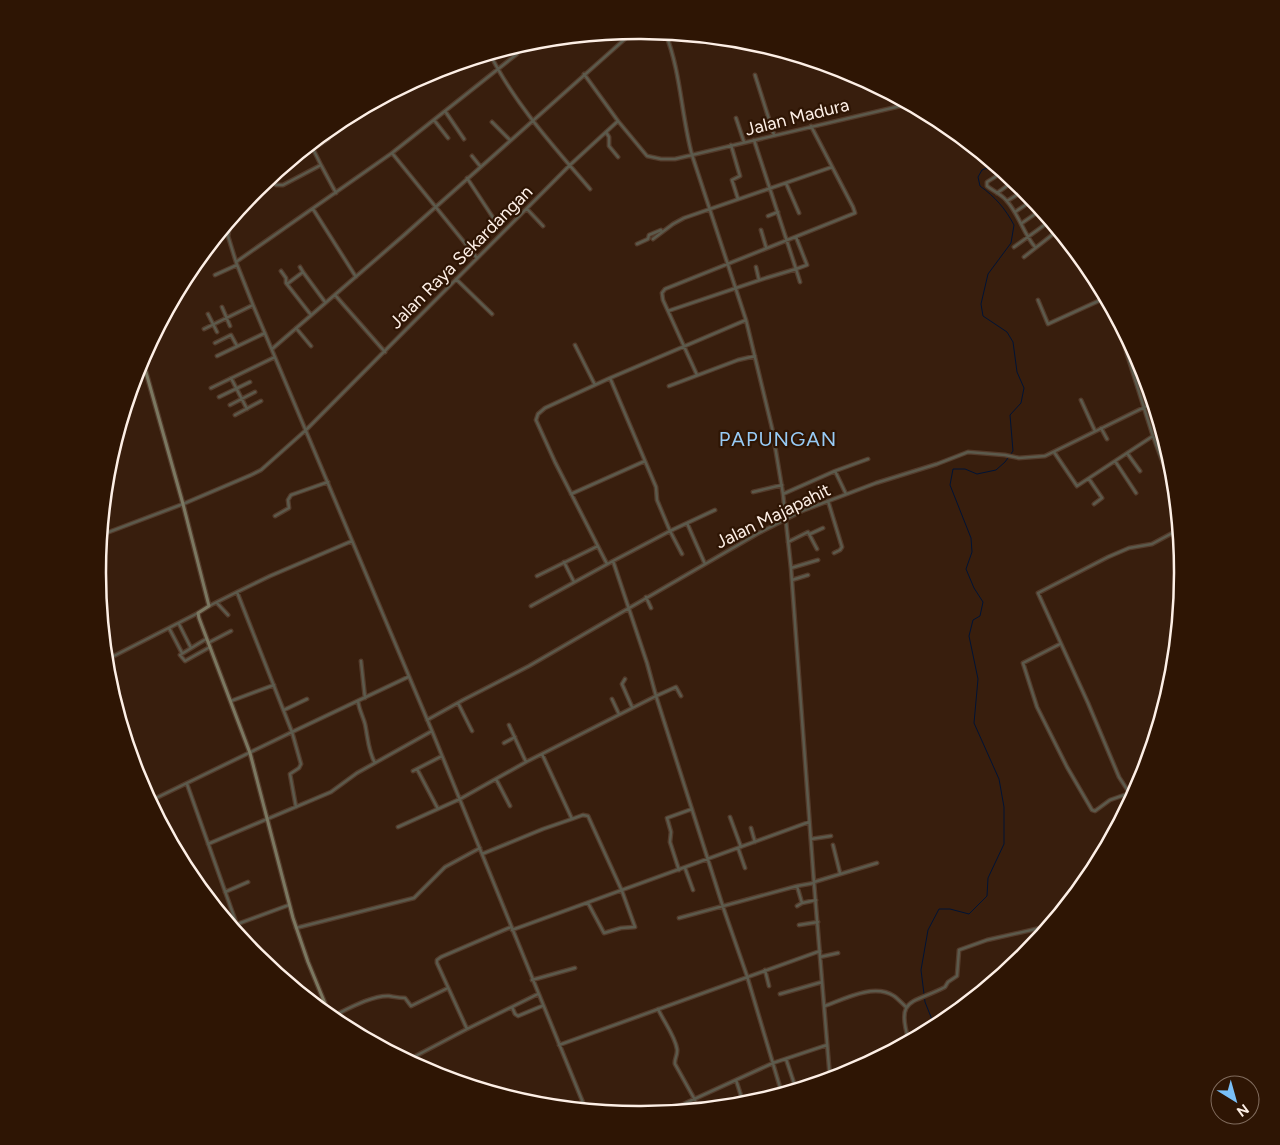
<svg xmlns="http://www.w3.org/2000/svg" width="1280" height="1145" font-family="Figtree,sans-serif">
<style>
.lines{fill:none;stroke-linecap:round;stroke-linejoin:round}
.stream{stroke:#001335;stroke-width:1}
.street-casing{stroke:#543b2b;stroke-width:5}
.secondary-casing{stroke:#543b2b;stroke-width:5.5}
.street{stroke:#5c5a4c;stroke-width:2.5}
.secondary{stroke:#7b7861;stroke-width:3}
.labels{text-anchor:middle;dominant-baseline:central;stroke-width:4.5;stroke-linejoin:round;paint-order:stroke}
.street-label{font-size:18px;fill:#fdefe6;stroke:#2e1504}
.quarter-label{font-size:20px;letter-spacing:1px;fill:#98cbf5;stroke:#2e1504}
.rim{fill:none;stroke:#fdefe6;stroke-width:2.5}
</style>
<rect width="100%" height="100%" fill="#381e0d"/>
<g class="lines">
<path class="stream" d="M935 1027 925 1002 921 970 928 930 939 909H950L969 914 987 896 988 878 1004 844V807L999 779 974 723 978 679 969 636 973 620 980 616 983 602 974 588 966 569 972 552 971 538 950 485 953 469H965L977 474 996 470 1005 462 1013 451 1010 415 1021 403 1024 388 1017 372 1013 342 1007 332 983 316 981 304 988 274 1011 243 1014 225C1005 208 995 197 980 186L978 177 982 170 995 165"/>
<defs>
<path id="street" d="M665 32C681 72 681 114 692 155L746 320 772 428 783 494 791 568 814 883 830 1079
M490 54C514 103 555 148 590 189
M517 54 392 153 236 262 253 305 432 731 586 1110
M584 74 618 121
M755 75 774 135
M445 111 464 139
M736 118 744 142
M434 120 448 138
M492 122 510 140
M606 132 609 137V146L618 157
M731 145 740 176 732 180 738 199
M392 153 477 258
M472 156 480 166
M321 165 313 149 328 139
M1003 172 987 182V186C993 191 1001 194 1006 200 1019 214 1023 233 1035 247
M269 178 276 185H283L321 165 336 193
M467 178 494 219
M786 183 799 213
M997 193 1014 181
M1007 201 1025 190
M313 209 356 277
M527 209 543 226
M1015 212 1033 200
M768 216 778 212
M231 220 228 236 236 262
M1022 223 1041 210
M761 230 766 247
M796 237 807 265 796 269 800 282
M653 239 673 224 684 218 832 167
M637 244 648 239 649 235 661 230
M1014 247 1050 221
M1024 257 1052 235
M300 267 303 272
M756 267 759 280
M281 271 286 278V283L311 315
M215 275 237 265
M456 279 492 314
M287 284 303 272 325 302
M335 295 385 352
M1038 300 1048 324 1105 298
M222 307 230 326
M668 311 766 278 796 269 754 140
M208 314 217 332
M1115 316 1153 436 1175 495
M296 328 311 346
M204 329 253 305
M215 343 231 335 237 346
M575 345 595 385
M272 349 403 236 634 31
M217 356 265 333
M697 375 663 300 662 293 665 289 855 213 853 207 811 126
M231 378 247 409
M669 386 738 360 755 356
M211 388 275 357
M219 397 250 382
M1081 400 1095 431
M230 405 255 392
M235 415 261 401
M1101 428 1107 439
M1054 452 1077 486 1153 436
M1127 453 1140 471
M1115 461 1136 493
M835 471 868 459
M1089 479 1102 498 1094 504
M753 492 782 485
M571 494 645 461
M783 494 835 471 846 494
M828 501 842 547 840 550 834 553
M275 516 289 508 288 500 291 495 328 482
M687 523 705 564
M810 534 823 528
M101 535 183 504 251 475 261 470 306 430 570 165 618 121 647 156 661 159H675L909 104
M788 542 808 532 817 549
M682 554 670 531 715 510
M564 562 574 582
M607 564 555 462 536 420 538 414 545 408 610 378
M791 568 818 560
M537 576 598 546
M792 580 808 575
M237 592 270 576 352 541
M646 597 651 608
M217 603 228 615
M531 606 613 561
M179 624 191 648
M169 628 182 653
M206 639 180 655 185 661 210 647
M208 643 231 631
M1060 644 1023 663 1037 707 1067 767 1092 810 1095 811 1110 800 1130 793
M106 660 198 613
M361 661 365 698
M625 679 622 684 632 707
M681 696 676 687 656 696 723 907 747 976 782 1094
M612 699 619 714
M231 701 274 685
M358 701C359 710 363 716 365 724 368 738 368 751 375 763
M458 703 472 731
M284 710 307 699
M427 720 463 700 529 666 757 534 802 511 876 483 937 464 968 452 1005 455 1019 458 1045 456 1153 403
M509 725 526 762
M504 743 515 737
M417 769 438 809
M413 771 442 756
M496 779 510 806
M187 784 237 925
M1132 797 1119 777 1088 703 1038 593 1108 557 1129 548 1152 544 1178 530
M150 801 292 732 237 592 209 606
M296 807 290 774 299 768 301 764 292 732 408 677
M730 817 741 847
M572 819 583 815 588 816 622 891 635 927 621 928 604 933 588 903
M398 827 460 799 526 762 656 696 647 663 613 561 670 531 657 500 656 487 610 378 746 320
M751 828 755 842
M811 839 831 836
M208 844 331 792 357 773 432 731
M833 845 840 873
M738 848 745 868
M482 854 543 829 572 819 542 754
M685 868 693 890
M679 870 670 842 671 832 667 818 692 809
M814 882 877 863
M797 886 802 903 816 900
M225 892 248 882
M797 906 802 903
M679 918 797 886 814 883
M799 925 818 922
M232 926 289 905
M511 927 441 957 437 960V963L467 1029 538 994
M296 928 414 898 445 867 480 848
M512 930 809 822
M820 957 838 953
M765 970 769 986
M532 980 575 968
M780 994 822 982
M825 1006C844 999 874 983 894 996 898 999 902 1003 906 1007
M512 1007 515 1014 518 1016 542 1006
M658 1009C664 1022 675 1036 677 1049 678 1055 674 1059 675 1064L695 1100
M331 1017C346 1010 372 995 389 996 395 997 399 998 405 998L411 1006 448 988
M909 1041C895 997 913 1004 945 987L948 982 957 976 959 950 987 940 1049 926
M559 1045 820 951
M786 1059 795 1086
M408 1060 467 1029
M736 1080 744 1105
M670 1112 677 1107 773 1063 827 1045"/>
<path id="secondary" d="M142 358 183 504 209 606 198 613 199 618 250 753 293 918 308 962 331 1018"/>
</defs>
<use href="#street" class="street-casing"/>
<use href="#secondary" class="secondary-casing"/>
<use href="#street" class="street"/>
<use href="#secondary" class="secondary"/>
</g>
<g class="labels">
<g class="street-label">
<text transform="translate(797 117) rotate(-14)">Jalan Madura</text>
<text transform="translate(461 257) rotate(-45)">Jalan Raya Sekardangan</text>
<text transform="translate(773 516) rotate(-26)">Jalan Majapahit</text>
</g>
<g class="quarter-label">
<text x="778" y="439">PAPUNGAN</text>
</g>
</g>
<path d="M0 0H1280V1145H0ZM639 39H641A533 533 0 0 1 1174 572V573A533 533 0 0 1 641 1106H639A533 533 0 0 1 106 573V572A533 533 0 0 1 639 39Z" fill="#2e1504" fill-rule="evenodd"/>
<path class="rim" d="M639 39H641A533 533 0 0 1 1174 572V573A533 533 0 0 1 641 1106H639A533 533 0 0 1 106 573V572A533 533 0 0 1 639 39Z"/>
<g transform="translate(1235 1100) rotate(143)"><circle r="24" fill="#2e1504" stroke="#816c5e"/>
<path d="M0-4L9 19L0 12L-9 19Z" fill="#79bff8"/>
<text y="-8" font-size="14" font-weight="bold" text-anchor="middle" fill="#fdefe6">N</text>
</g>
</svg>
